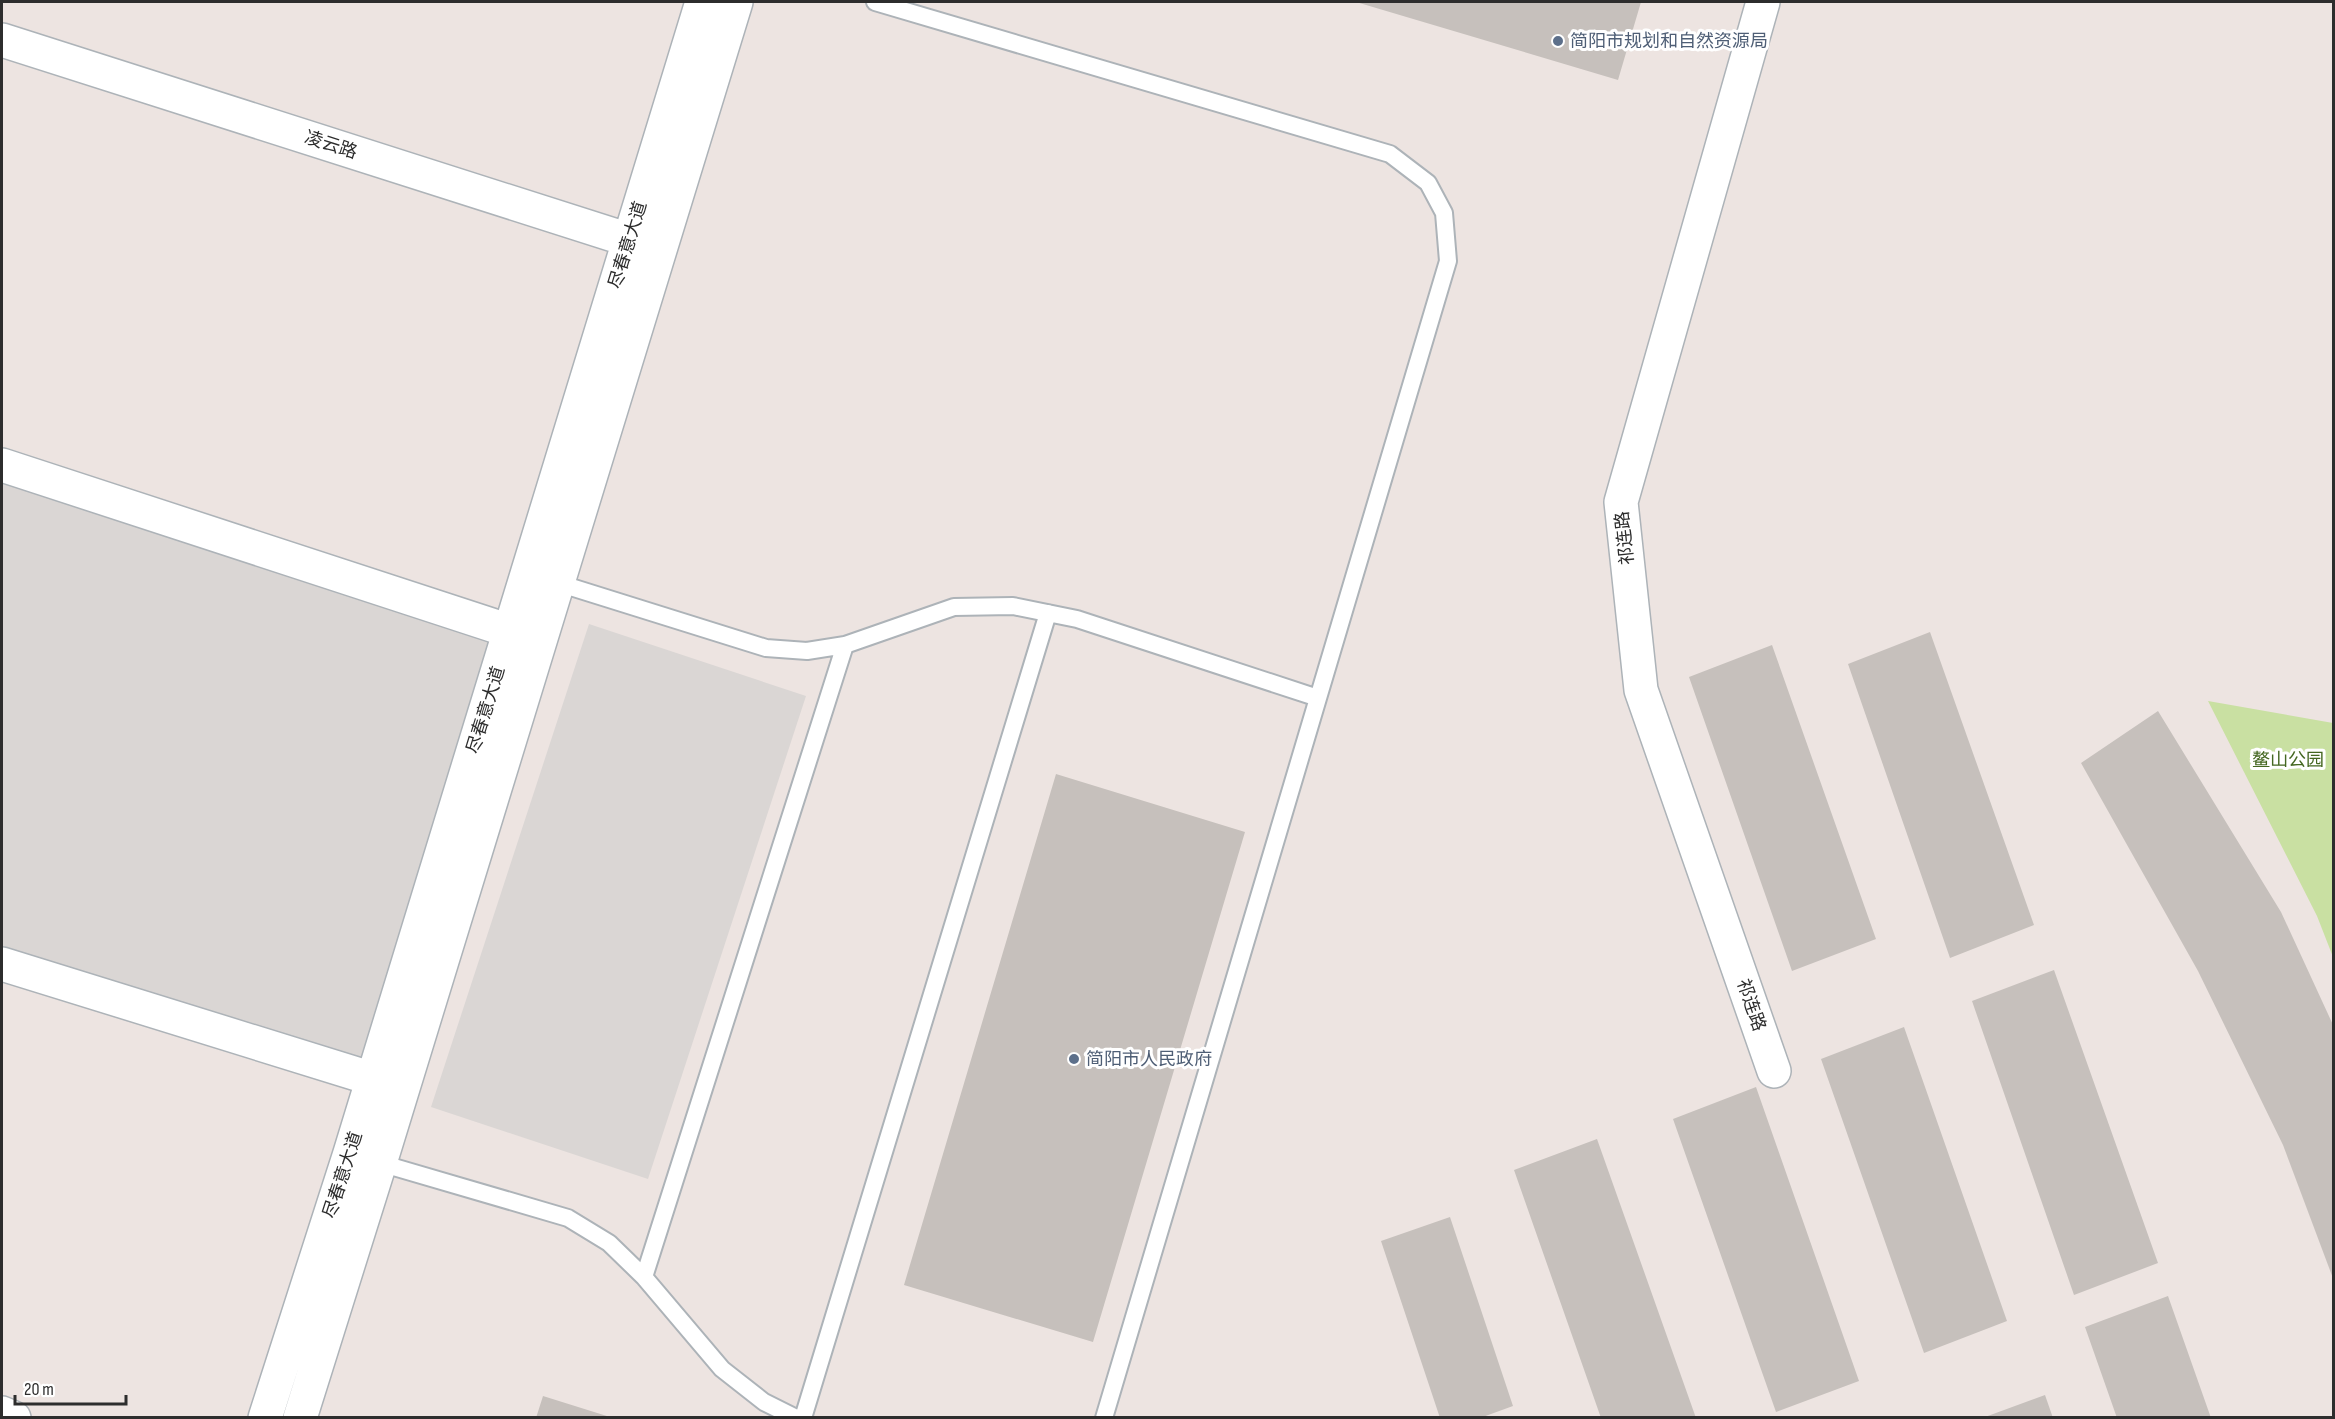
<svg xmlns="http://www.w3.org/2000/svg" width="2335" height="1419" font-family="'Sofia Sans Condensed','Noto Sans SC',sans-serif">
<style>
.green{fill:#c9e0a2}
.plaza{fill:#dad6d4}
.building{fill:#c6c0bc}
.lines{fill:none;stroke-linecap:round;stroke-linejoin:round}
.lane-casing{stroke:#adb3b8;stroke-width:20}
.street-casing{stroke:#adb3b8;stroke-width:36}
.secondary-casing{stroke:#adb3b8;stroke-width:36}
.lane{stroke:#fff;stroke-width:16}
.street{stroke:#fff;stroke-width:33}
.secondary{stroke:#fff;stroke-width:33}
.service-dot{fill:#5c6f8a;stroke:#fff;stroke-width:2}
.labels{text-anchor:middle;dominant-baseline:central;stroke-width:6;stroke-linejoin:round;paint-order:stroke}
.service-label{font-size:18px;fill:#4e5e75;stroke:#fff;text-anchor:start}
.street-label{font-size:18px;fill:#2d2d2d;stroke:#fff}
.park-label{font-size:18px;fill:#446721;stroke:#fff}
</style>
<rect width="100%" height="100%" fill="#ede4e1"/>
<path class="green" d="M2208 701 2333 723V957L2317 916Z"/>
<path class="plaza" d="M2 465 510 631 373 1079 2 964Z
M589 624 806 696 648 1179 431 1107Z"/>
<path class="building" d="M1356 2H1641L1618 80Z
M1930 632 2034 925 1950 958 1848 664Z
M1772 645 1876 939 1792 971 1689 677Z
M2158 711 2281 912 2334 1027V1281L2283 1145 2198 971 2081 763Z
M1056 774 1245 832 1093 1342 904 1285Z
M2054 970 2158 1263 2074 1295 1972 1001Z
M1904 1027 2007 1321 1924 1353 1821 1059Z
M1756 1087 1859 1381 1776 1412 1673 1119Z
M1597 1139 1696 1418H1601L1514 1170Z
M1450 1217 1513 1406 1480 1418H1440L1381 1241Z
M2168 1296 2211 1418H2117L2085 1327Z
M2045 1395 2053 1418H1985V1417Z
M543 1396 610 1417V1418H536Z"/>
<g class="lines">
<defs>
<path id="lane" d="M875 2 1390 154 1428 183 1444 213 1448 261 1104 1418
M558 583 766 648 807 651 845 645 954 607 1013 606 1077 619 1318 698
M380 1163 568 1218 609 1243 644 1277 722 1369 764 1402 796 1418
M644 1277 845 645
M803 1418 1048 613"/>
<path id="street" d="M1763 2 1621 502 1641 690 1774 1071
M2 465 510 631
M2 964 373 1079"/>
<path id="secondary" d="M2 40 651 247
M2 1413 14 1418
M265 1418 350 1153 702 2
M300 1418 380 1163 736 2"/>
</defs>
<use href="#lane" class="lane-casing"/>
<use href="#street" class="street-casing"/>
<use href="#secondary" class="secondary-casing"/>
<use href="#lane" class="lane"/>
<use href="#street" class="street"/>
<use href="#secondary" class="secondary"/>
</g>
<g class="service-dot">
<circle cx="1558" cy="41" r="6"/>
<circle cx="1074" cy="1059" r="6"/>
</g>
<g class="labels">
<g class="service-label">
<text x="1570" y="41">简阳市规划和自然资源局</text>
<text x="1086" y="1059">简阳市人民政府</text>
</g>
<g class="street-label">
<text transform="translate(331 145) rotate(18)">凌云路</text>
<text transform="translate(628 245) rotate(-73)">尽春意大道</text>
<text transform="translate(1625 538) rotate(-96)">祁连路</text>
<text transform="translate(486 710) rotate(-73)">尽春意大道</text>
<text transform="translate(1751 1005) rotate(71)">祁连路</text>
<text transform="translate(343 1175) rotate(-72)">尽春意大道</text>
</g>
<g class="park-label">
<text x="2288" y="760">鳌山公园</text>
</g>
</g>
<rect width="2335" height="1419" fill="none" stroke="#2d2d2d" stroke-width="6"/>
<path d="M15 1395v9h111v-9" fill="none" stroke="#2d2d2d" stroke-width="3"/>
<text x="24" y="1395" font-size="18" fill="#2d2d2d" stroke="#ffffff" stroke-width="4.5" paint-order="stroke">20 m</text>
</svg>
